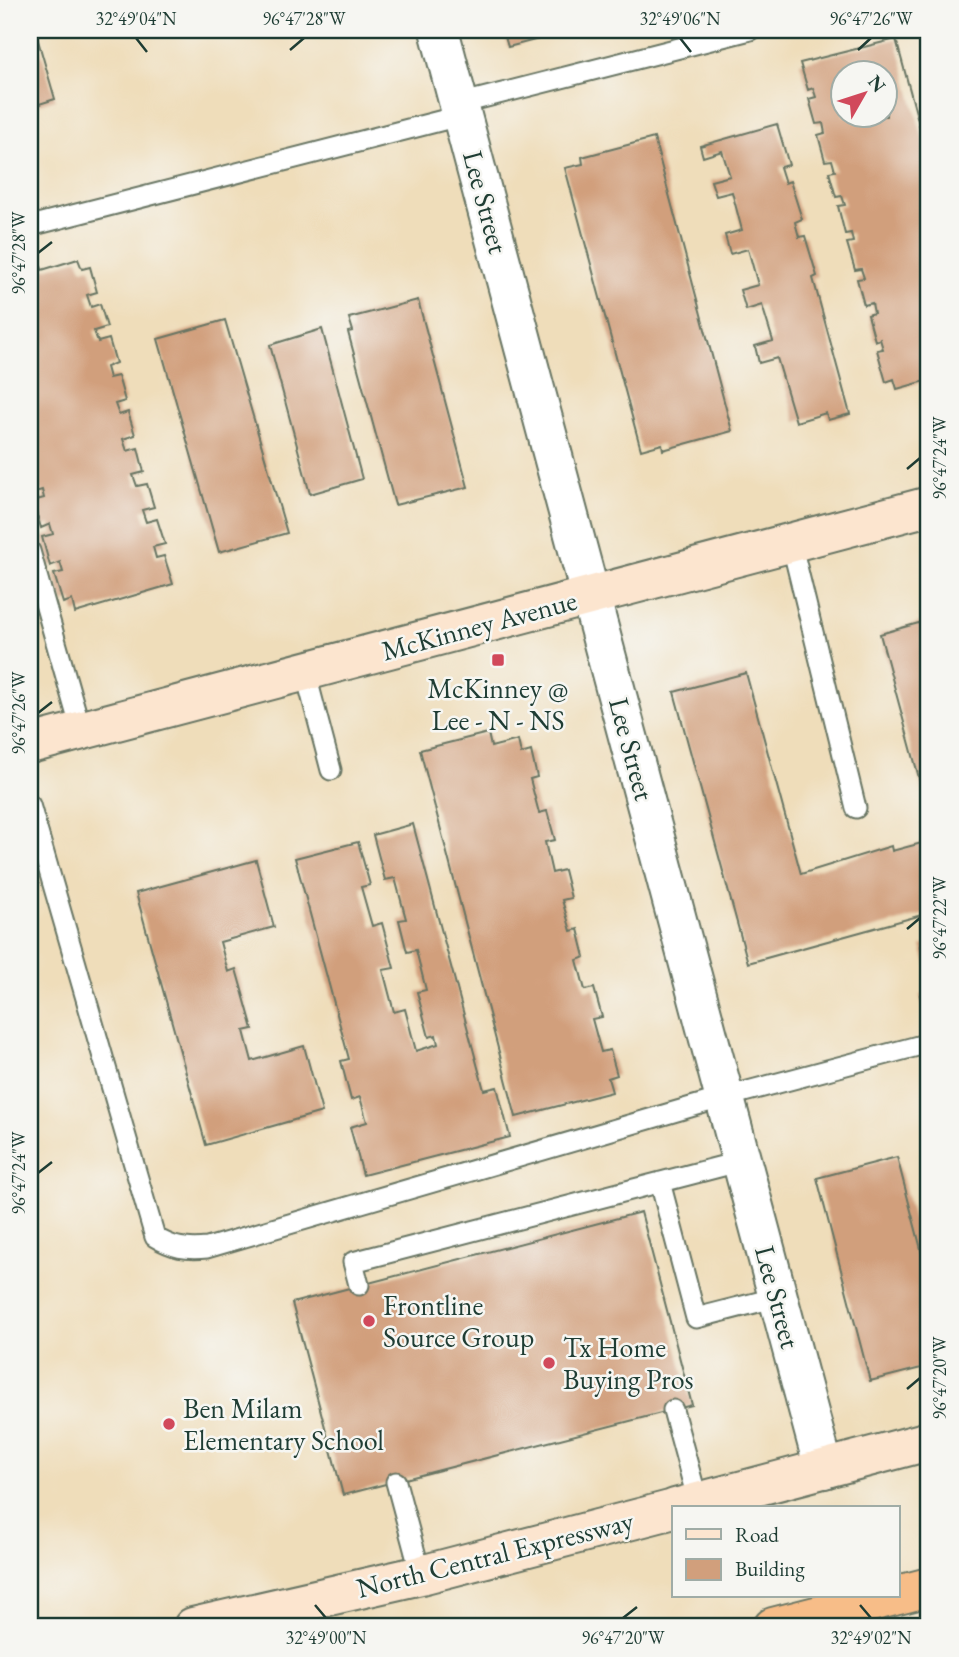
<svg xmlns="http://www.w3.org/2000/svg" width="959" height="1657" font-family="'EB Garamond',serif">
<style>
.building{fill:#d19f7c;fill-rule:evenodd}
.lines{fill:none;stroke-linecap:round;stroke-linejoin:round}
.lane-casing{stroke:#687563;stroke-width:23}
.street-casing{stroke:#687563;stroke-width:42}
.secondary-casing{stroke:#687563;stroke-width:42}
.highway-casing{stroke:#687563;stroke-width:42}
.lane{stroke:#fff;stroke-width:19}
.street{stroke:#fff;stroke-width:38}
.secondary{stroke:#fce5cf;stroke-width:38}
.highway{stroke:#f7bd88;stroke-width:38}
.ticks{fill:none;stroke:#1f3d34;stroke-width:2.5}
.poi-dot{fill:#d1495b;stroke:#f6f6f2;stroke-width:2.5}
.labels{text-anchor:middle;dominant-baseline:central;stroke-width:5;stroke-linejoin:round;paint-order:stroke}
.street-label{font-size:28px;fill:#1f3d34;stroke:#f6f6f2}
.poi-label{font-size:28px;fill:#1f3d34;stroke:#f6f6f2;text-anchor:start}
.neatline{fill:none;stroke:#1f3d34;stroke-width:2.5}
.ticks-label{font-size:18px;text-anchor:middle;fill:#1f3d34}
</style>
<rect width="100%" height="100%" fill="#f6f6f2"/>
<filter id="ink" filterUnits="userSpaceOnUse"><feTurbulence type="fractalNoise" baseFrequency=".0143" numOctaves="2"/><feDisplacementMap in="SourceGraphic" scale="14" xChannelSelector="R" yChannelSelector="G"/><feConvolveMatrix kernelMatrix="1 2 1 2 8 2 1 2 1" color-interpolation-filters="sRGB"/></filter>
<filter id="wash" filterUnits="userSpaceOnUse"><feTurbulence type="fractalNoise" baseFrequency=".00686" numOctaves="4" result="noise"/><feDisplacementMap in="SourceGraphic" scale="28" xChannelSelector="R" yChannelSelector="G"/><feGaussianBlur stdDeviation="1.57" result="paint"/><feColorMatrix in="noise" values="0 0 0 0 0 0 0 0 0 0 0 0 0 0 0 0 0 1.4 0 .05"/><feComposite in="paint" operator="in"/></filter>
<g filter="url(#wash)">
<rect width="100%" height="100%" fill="#efddba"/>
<g id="blocks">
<path class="building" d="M30 30H35L55 99 30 107Z
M503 30H570V31L508 47Z
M896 39 929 161V380L897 389 894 379 886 382 877 350 883 349 880 339 875 341 868 315 874 313 872 303 864 305 857 279 864 278 861 269 855 270 847 243 853 242 851 233 845 234 838 206 845 205 842 196 836 197 829 172 835 171 832 160 825 161 818 135 825 133 823 123 816 124 809 99 816 97 813 88 808 90 800 63ZM844 74H886V116H844Z
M777 124 789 165 780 167 785 183 790 181 802 219 795 222 799 237 805 236 817 276 813 278 850 414 828 420 826 413 796 422 777 358 759 363 755 346 773 341 762 305 746 310 740 290 758 285 748 249 730 254 725 235 742 230 732 192 716 196 711 181 730 176 722 151 703 157 700 146Z
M654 138 732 431 663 450 662 444 641 450 565 168 583 164 582 157Z
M78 259 82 269 90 267 97 292 87 295 91 307 100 304 107 327 94 331 98 342 109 339 116 363 106 367 109 378 118 376 125 401 115 404 119 415 128 412 135 435 123 439 127 451 138 448 144 472 133 475 137 486 147 484 154 507 142 510 146 522 157 519 165 544 153 547 156 558 164 556 173 584 75 613 72 600 63 603 54 574 63 572 60 562 50 566 42 537 53 534 50 524 41 528 33 501 44 498 42 490 32 493 30 487V466L35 465 32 455H30V269L41 266 42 270Z
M418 300 468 487 395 505 348 332 353 331 349 318Z
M225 320 287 533 219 552 158 339Z
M322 329 362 479 310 494 270 345Z
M929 620V811H928L880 634Z
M746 673 801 874 891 846 892 851 929 841V913L748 963 674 692Z
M488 733 491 747 518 740 521 754 531 751 537 777 530 779 539 813 547 811 555 840 545 842 552 873 564 870 571 898 562 900 571 931 578 929 585 957 577 960 585 990 594 988 602 1017 592 1019 601 1052 610 1050 617 1075 608 1078 612 1092 516 1117 420 750Z
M413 824 484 1090 497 1087 510 1137 363 1175 350 1127 367 1122 360 1097 351 1100 341 1061 349 1059 295 858 358 842 370 885 361 887 372 926 382 923 394 968 383 970 394 1012 405 1009 416 1051 438 1044 436 1035 429 1037 417 992 426 990 416 950 407 952 399 920 406 919 395 878 385 880 373 835Z
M256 860 274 927 220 942 228 972 236 969 253 1029 244 1031 252 1061 304 1046 322 1112 206 1145 136 893Z
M929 944V972L921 946Z
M929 992V1020L927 1021 920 995Z
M897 1157 929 1280V1366L870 1381 817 1178Z
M641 1212 692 1405 343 1495 292 1303Z"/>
</g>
</g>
<g filter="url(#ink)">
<use href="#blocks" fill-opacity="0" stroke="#687563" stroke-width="2"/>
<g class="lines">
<defs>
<path id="lane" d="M459 104 750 30
M30 226 463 115
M791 542 856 808
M30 551 81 730
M305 671 331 770
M30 805 155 1237C173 1248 186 1250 207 1248L725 1097 929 1043
M660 1182 696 1318 778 1297
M359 1285 353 1262 742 1161
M673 1410 698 1502
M396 1482 421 1575"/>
<path id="street" d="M439 30 824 1469"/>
<path id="secondary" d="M30 744 929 506
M675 1508 929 1441
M193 1627 421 1575 674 1509"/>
<path id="highway" d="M898 1595 929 1587
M773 1627 894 1596"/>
</defs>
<use href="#lane" class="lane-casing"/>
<use href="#street" class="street-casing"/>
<use href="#secondary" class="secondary-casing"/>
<use href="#highway" class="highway-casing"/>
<use href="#lane" class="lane"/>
<use href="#street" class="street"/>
<use href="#secondary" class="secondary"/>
<use href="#highway" class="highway"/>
</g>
</g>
<path class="ticks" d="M136 38 147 52M680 38 691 52M290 50 304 38M858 50 871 38M38 253 52 242M907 469 920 458M38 713 52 702M907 929 920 918M38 1173 52 1162M907 1389 920 1378M315 1605 326 1618M860 1605 871 1618M623 1618 637 1607"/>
<g class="poi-dot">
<rect x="491" y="653" width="14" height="14" rx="3.5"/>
<circle cx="369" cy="1321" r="7"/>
<circle cx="549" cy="1363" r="7"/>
<circle cx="169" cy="1424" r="7"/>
</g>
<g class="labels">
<g class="street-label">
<text transform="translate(486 202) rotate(75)">Lee Street</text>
<text transform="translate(479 625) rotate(-15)">McKinney Avenue</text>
<text transform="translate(632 749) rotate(75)">Lee Street</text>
<text transform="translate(778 1297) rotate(75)">Lee Street</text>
<text transform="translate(495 1554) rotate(-14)">North Central Expressway</text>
</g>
<g class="poi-label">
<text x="498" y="688" text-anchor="middle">McKinney @<tspan x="498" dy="32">Lee - N - NS</tspan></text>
<text x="383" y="1305">Frontline<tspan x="383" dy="32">Source Group</tspan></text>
<text x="563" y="1347">Tx Home<tspan x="563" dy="32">Buying Pros</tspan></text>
<text x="183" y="1408">Ben Milam<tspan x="183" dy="32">Elementary School</tspan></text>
</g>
</g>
<rect width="959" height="1657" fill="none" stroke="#f6f6f2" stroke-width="77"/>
<rect x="672" y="1506" width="228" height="91" fill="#f6f6f2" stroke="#a0aca6" stroke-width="2"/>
<rect x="686" y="1529" width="35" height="10" fill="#fce5cf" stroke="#a0aca6" stroke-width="2"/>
<text x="735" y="1542" font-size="21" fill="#1f3d34">Road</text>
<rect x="686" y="1559" width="35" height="21" fill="#d19f7c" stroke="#a0aca6" stroke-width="2"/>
<text x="735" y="1576" font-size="21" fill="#1f3d34">Building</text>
<g transform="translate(864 94) rotate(51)"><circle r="33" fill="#f6f6f2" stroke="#a0aca6" stroke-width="2"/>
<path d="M0-5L12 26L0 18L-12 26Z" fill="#d1495b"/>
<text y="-10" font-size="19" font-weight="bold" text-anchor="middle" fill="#1f3d34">N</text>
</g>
<rect x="38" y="38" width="882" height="1580" class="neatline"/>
<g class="ticks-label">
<text x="136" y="25">32°49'04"N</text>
<text x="304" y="25">96°47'28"W</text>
<text x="680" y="25">32°49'06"N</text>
<text x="871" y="25">96°47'26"W</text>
<text transform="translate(19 253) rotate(-90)" y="6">96°47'28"W</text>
<text transform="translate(940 458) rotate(-90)" y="6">96°47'24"W</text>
<text transform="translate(19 713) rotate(-90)" y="6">96°47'26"W</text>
<text transform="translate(940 918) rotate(-90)" y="6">96°47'22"W</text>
<text transform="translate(19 1173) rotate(-90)" y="6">96°47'24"W</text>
<text transform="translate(940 1378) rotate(-90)" y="6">96°47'20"W</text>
<text x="326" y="1644">32°49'00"N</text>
<text x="623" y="1644">96°47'20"W</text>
<text x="871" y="1644">32°49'02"N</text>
</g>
</svg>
